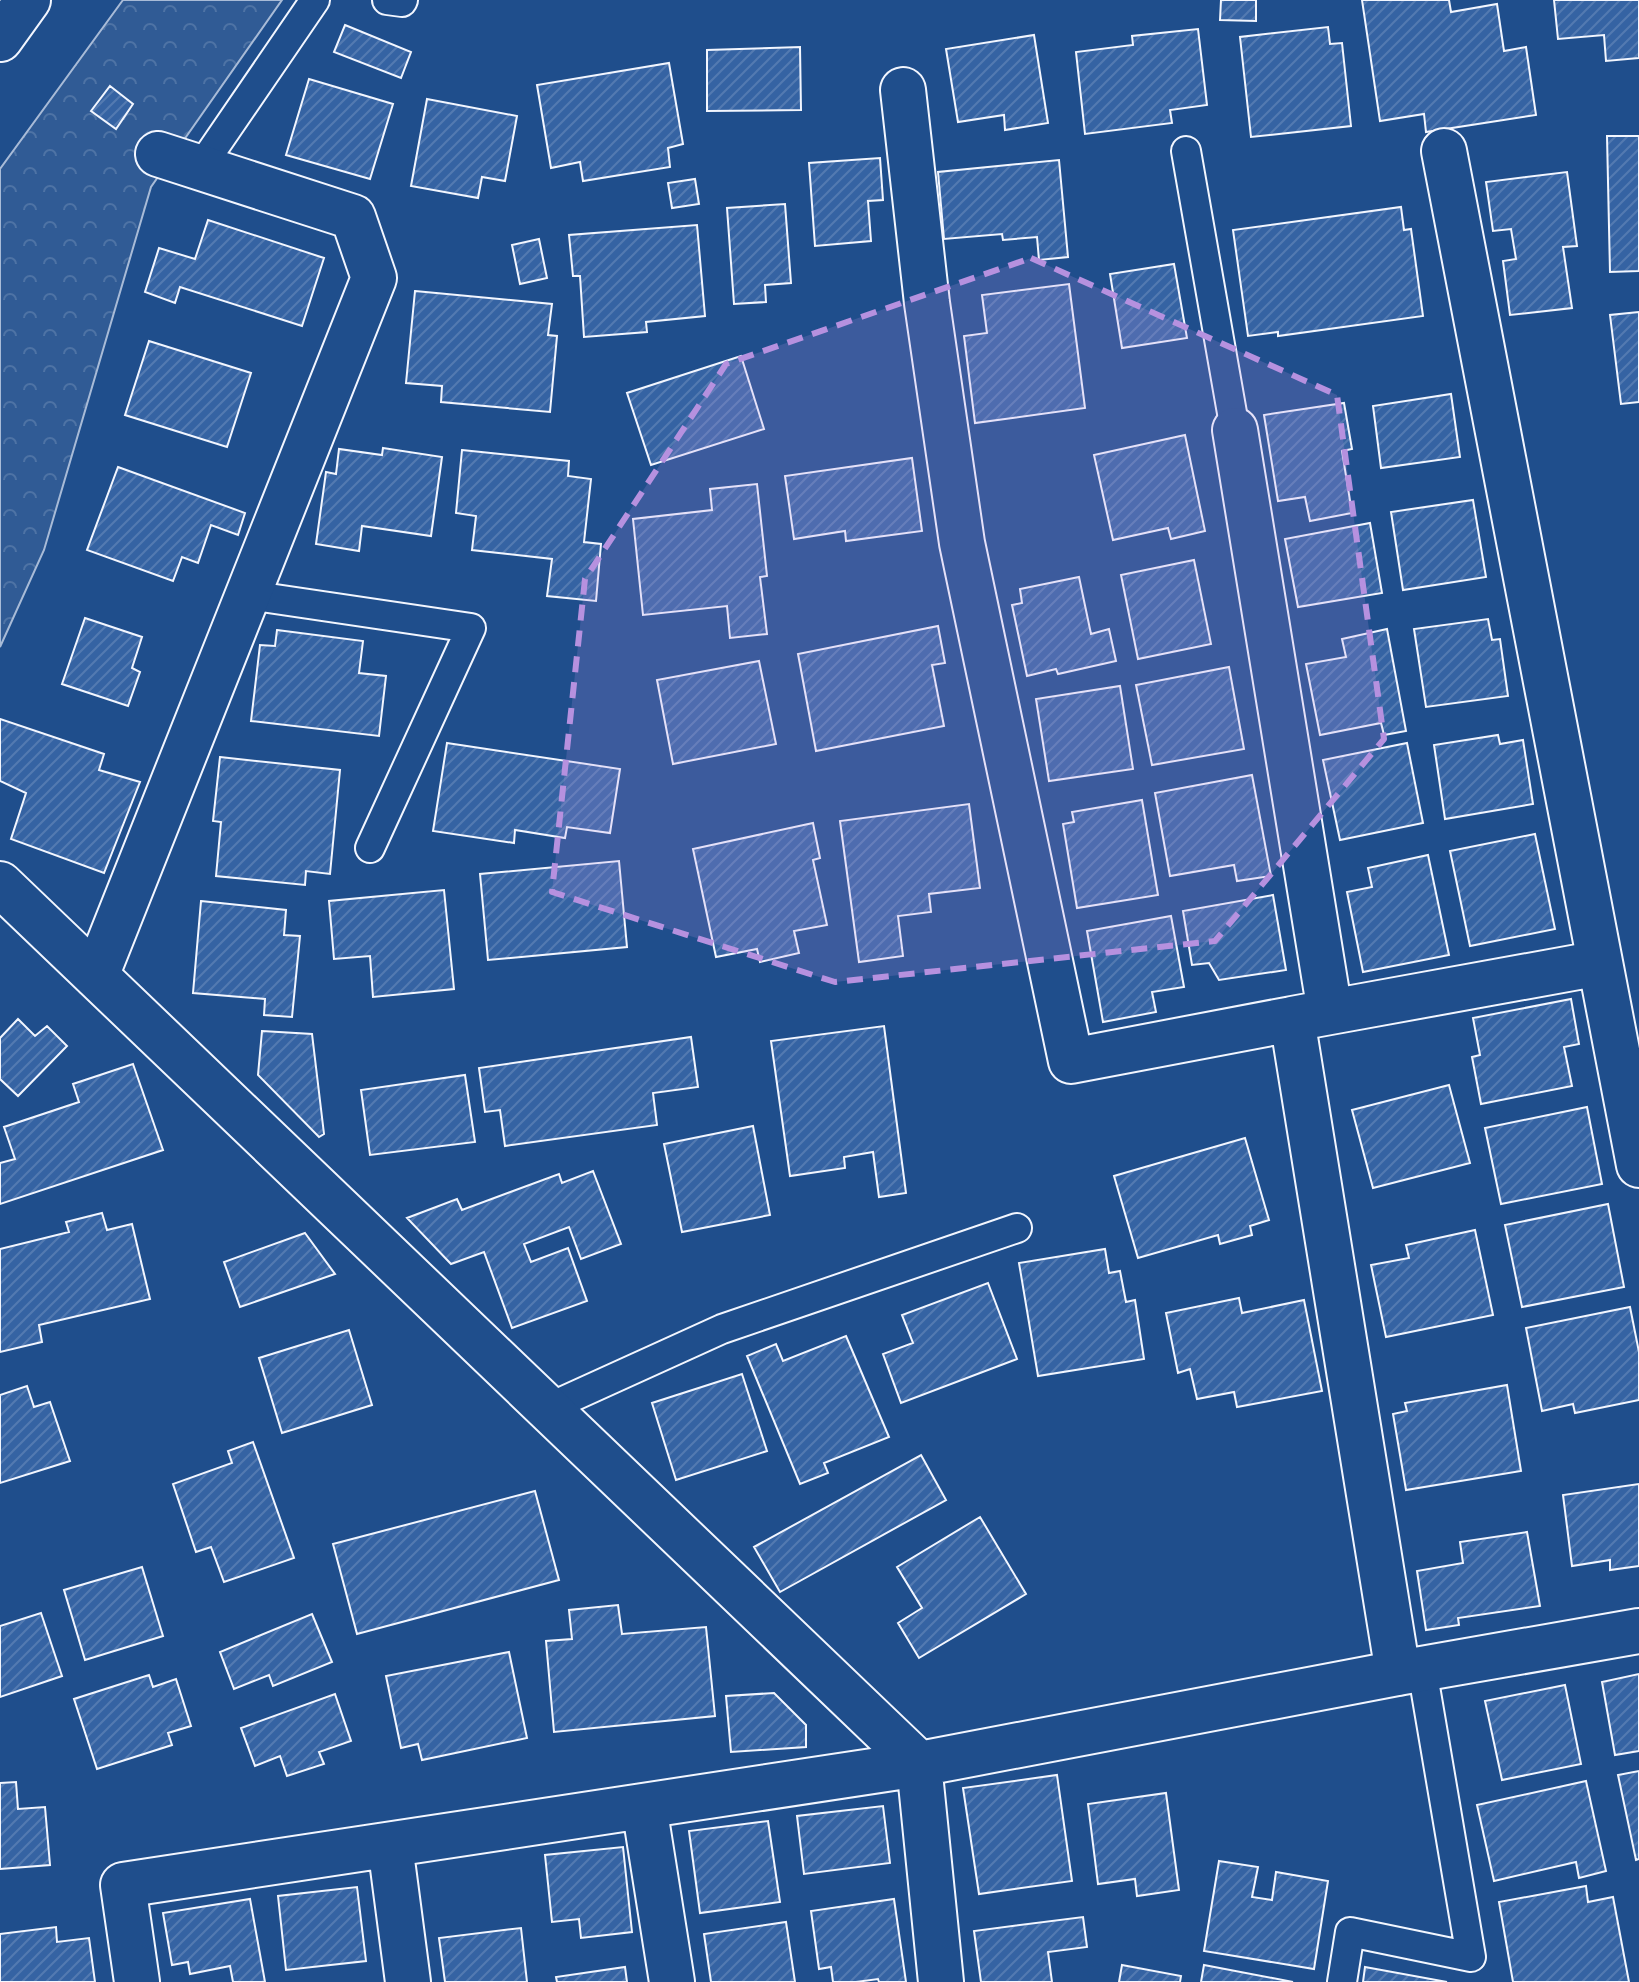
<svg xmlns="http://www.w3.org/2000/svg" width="1639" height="1982" font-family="Commissioner,sans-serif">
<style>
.forest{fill:url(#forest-crowns);stroke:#a8bbd7;stroke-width:2}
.building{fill:url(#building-hatch);stroke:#f2f6ff;stroke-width:2}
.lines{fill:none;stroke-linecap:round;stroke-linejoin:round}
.service-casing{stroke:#f2f6ff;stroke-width:32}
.minor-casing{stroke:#f2f6ff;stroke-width:48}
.trunk-casing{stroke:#f2f6ff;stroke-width:48}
.service{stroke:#1f4e8c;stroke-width:28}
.minor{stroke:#1f4e8c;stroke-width:44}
.trunk{stroke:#1f4e8c;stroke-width:44}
.marked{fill:#b691df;fill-opacity:0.2;stroke:#b691df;stroke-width:6;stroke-dasharray:16 10;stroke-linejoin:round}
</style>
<defs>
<pattern id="forest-crowns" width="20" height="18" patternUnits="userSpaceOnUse" patternTransform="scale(2)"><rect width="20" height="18" fill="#305b95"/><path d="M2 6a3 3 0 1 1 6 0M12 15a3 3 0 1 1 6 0" fill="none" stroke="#4e73a5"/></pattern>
<pattern id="building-hatch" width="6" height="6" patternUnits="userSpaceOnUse" patternTransform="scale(2)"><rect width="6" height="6" fill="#3563a3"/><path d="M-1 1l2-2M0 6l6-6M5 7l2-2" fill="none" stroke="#537ab1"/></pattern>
</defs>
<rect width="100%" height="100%" fill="#1f4e8c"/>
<path class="forest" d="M123 0H282L151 187 44 550 0 647V169Z"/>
<path class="building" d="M1221 0H1256V21L1220 20Z
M1362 0H1449L1451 12 1497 4 1504 51 1526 47 1536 115 1426 132 1424 114 1380 121Z
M1554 0H1639V58L1606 61 1604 35 1558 39Z
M345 25 411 52 401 78 334 52Z
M1328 27 1330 44 1342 43 1351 126 1251 137 1240 37Z
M1198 29 1207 105 1170 110 1172 123 1085 134 1076 52 1133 45 1132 36Z
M1034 35 1048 123 1005 130 1004 115 958 122 946 49Z
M800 47 801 110 707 111V50Z
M669 63 683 144 668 148 670 167 583 181 580 162 551 168 537 85Z
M309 79 393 104 370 179 286 155Z
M110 86 133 104 116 129 91 111Z
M427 99 517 116 505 181 482 177 478 198 411 186Z
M1607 136H1639V271L1610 272Z
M880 158 883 200 868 201 871 241 815 246 809 163Z
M1059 160 1068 257 1039 260 1037 237 1003 240 1002 234 944 239 938 172Z
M1567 172 1577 246 1563 247 1572 308 1510 315 1503 261 1516 259 1511 229 1493 231 1486 182Z
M695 179 699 204 672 208 668 183Z
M785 204 791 283 765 285 766 302 734 304 727 208Z
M1401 207 1404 230 1411 229 1423 316 1278 336V332L1248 336 1233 230Z
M208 220 324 258 302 326 180 287 175 303 145 292 159 248 195 259Z
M697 225 705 316 646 322 647 332 584 337 580 276H573L569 235Z
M539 239 547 278 520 284 512 245Z
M1174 264 1187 338 1122 348 1110 274Z
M1069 284 1085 408 975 423 964 336 987 333 982 295Z
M415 291 552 304 548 335 557 336 550 412 441 402 442 386 406 383Z
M1639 312V402L1621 404 1610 315Z
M149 341 251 373 227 447 125 415Z
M741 356 764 429 651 465 627 393Z
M1451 394 1460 457 1381 468 1373 406Z
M1344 403 1352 449 1342 451 1352 513 1310 521 1305 497 1278 501 1264 415Z
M1185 435 1205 531 1171 539 1168 528 1113 540 1094 455Z
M383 448 442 457 431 536 362 526 359 551 316 544 326 472 336 474 339 449 382 455Z
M462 450 569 461 568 476 591 479 584 542 601 544 596 601 547 596 552 559 472 550 476 516 456 513Z
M912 458 922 531 846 541 845 531 794 539 785 476Z
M118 467 245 513 238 535 211 525 198 563 182 557 173 581 87 550Z
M757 484 767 576 760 577 767 634 730 638 727 606 643 615 633 519 712 510 710 489Z
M1473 500 1486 577 1403 590 1391 512Z
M1370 523 1382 593 1298 607 1285 539Z
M1194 560 1211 644 1138 659 1121 575Z
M1079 577 1091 634 1109 629 1116 661 1058 674 1056 669 1027 676 1012 605 1022 603 1020 589Z
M85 618 142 637 132 668 140 672 128 706 62 684Z
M1488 619 1492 640 1500 639 1508 696 1426 707 1414 629Z
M938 626 945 663 932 665 944 726 816 751 798 654Z
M1387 629 1406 731 1384 735 1381 723 1320 735 1306 664 1346 657 1342 639Z
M277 630 363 641 359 673 386 676 379 736 251 721 260 645 275 646Z
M759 661 776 744 673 764 657 680Z
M1229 667 1244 749 1152 765 1136 685Z
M1120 686 1133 769 1049 781 1036 699Z
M0 719 104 754 99 770 140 782 104 873 11 839 26 793 0 781Z
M1498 735 1500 744 1523 740 1533 804 1445 819 1434 745Z
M447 743 620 769 610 833 567 827 565 838 515 830 514 843 433 831Z
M1407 743 1423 823 1340 840 1323 760Z
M220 757 340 770 330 874 306 871 305 885 216 876 221 822 213 821Z
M1252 775 1271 876 1237 881 1234 865 1170 876 1155 793Z
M1142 800 1158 895 1077 908 1063 824 1074 822 1072 812Z
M969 804 980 888 929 894 931 912 898 916 903 956 859 962 840 821Z
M813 823 820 858 813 860 827 925 794 931 799 953 760 962 757 949 716 957 693 849Z
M1535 834 1555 929 1470 946 1450 851Z
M1428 855 1449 955 1363 972 1347 892 1372 887 1368 868Z
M619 861 627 947 488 960 480 874Z
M444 890 454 989 373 997 370 956 334 959 329 901Z
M1273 895 1286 970 1219 980 1209 963 1192 965 1183 911Z
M201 901 286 910 284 935 300 936 292 1017 264 1015 265 999 193 993Z
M1171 916 1184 987 1152 992 1156 1012 1103 1022 1087 931Z
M1571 999 1579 1044 1564 1047 1572 1086 1481 1104 1472 1057 1480 1055 1473 1018Z
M18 1019 35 1036 47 1026 67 1046 18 1096 0 1079V1038Z
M884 1026 906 1193 879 1197 873 1152 844 1157 845 1168 790 1176 771 1041Z
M262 1031 312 1034 324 1134 319 1137 258 1075Z
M691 1037 698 1087 653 1093 657 1125 505 1146 500 1110 485 1112 479 1068Z
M133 1064 163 1150 0 1204V1163L15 1159 4 1127 79 1102 73 1084Z
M465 1075 475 1142 370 1155 361 1090Z
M1449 1085 1470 1163 1373 1188 1352 1110Z
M1587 1107 1602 1184 1501 1204 1485 1128Z
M753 1126 770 1215 682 1232 664 1144Z
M1245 1138 1269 1220 1250 1226 1252 1235 1220 1244 1218 1235 1138 1258 1114 1176Z
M593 1171 621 1244 581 1259 569 1227 524 1244 531 1262 568 1248 587 1301 512 1328 484 1252 451 1264 407 1218 457 1199 462 1210 559 1174 562 1183Z
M1608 1204 1624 1287 1522 1307 1505 1225Z
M102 1213 107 1230 132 1224 150 1299 39 1325 42 1342 0 1352V1249L69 1232 66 1222Z
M1475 1230 1493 1315 1386 1337 1371 1265 1409 1258 1406 1245Z
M305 1233 335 1274 240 1307 224 1262Z
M1105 1249 1109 1273 1120 1271 1126 1302 1135 1300 1144 1359 1038 1376 1019 1263Z
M988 1283 1017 1359 901 1403 883 1354 913 1343 902 1315Z
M1239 1298 1242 1313 1304 1300 1322 1391 1237 1407 1234 1392 1197 1399 1190 1369 1178 1373 1166 1313Z
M1630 1307 1639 1352V1400L1575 1413 1573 1404 1542 1411 1526 1328Z
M349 1330 372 1405 282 1433 259 1358Z
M846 1336 889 1437 824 1463 828 1473 800 1484 747 1356 776 1344 783 1361Z
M742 1374 767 1451 676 1480 652 1403Z
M1507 1385 1521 1471 1406 1490 1393 1414 1407 1411 1405 1403Z
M27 1386 34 1407 50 1402 70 1461 0 1483V1395Z
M253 1442 294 1558 224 1582 211 1547 196 1552 173 1484 232 1463 228 1451Z
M921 1455 946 1500 780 1592 754 1547Z
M1639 1484V1566L1610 1570V1560L1572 1566 1563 1495Z
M535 1491 559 1580 357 1634 333 1544Z
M980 1517 1026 1594 919 1658 898 1623 922 1608 897 1567Z
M1527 1532 1540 1606 1458 1618 1459 1625 1426 1630 1417 1571 1463 1563 1460 1542Z
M142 1567 163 1636 85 1660 64 1590Z
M618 1605 622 1634 706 1627 715 1716 554 1732 546 1641 572 1639 569 1610Z
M41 1613 62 1676 0 1697V1626Z
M312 1614 332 1662 273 1686 269 1675 234 1689 220 1652Z
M509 1652 527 1738 422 1760 418 1744 401 1748 386 1676Z
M1639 1674V1751L1615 1755 1602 1682Z
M149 1675 153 1687 176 1679 191 1726 168 1733 172 1745 97 1769 74 1699Z
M1565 1685 1581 1764 1502 1780 1485 1701Z
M774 1693 806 1725V1747L731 1752 726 1696Z
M335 1694 351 1741 319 1752 324 1764 287 1776 280 1756 255 1766 241 1728Z
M1639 1771V1859L1636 1860 1618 1775Z
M1057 1775 1072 1881 979 1894 963 1788Z
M1586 1781 1606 1871 1579 1878 1576 1862 1494 1881 1477 1805Z
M16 1782 18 1809 45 1807 50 1865 0 1869V1783Z
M1166 1793 1179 1890 1137 1896 1135 1879 1098 1884 1088 1804Z
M883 1806 890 1863 804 1874 797 1816Z
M768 1821 780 1902 700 1913 689 1831Z
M623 1847 632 1932 581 1938 579 1919 552 1922 545 1855Z
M1219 1861 1258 1867 1252 1897 1272 1900 1276 1872 1328 1881 1314 1969 1204 1951Z
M1586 1886 1588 1902 1613 1897 1629 1982H1513L1499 1902Z
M357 1887 366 1961 286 1970 278 1896Z
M250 1899 265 1982H233L230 1966 190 1974 188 1962 172 1965 163 1913Z
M894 1899 906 1982H879L878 1979 856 1982H833L831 1967 819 1969 811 1911Z
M1083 1917 1087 1947 1048 1952 1052 1982H981L974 1931Z
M786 1922 795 1982H711L704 1934Z
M56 1927 57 1942 89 1938 95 1982H0V1934Z
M521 1928 527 1982H445L439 1938Z
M1122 1965 1181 1976 1180 1982H1119Z
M1204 1965 1293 1982H1201Z
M625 1967 627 1982H557L556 1977Z
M1365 1967 1447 1982H1363Z"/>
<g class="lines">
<defs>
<path id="service" d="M387 0 402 2 403 0
M1186 151 1235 430
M200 168 315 0
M248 595 471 628 370 848
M548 1408 722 1329 1017 1228
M1342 1982 1350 1932 1471 1957 1422 1669"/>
<path id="minor" d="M903 90 927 303 962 543 1071 1061 1292 1019
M1444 151 1639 1165
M1235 430 1330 1012 1292 1019 1398 1673
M0 884 919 1764 941 1982
M96 976 374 278 353 217 158 154
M1330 1012 1600 963
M644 1806 672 1982
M390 1845 408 1982
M137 1982 123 1885 919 1764 1398 1673 1639 1631"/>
<path id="trunk" d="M0 39 28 0"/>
</defs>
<use href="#service" class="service-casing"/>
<use href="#minor" class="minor-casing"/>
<use href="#trunk" class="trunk-casing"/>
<use href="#service" class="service"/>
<use href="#minor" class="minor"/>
<use href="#trunk" class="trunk"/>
</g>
<path class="marked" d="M1031 258 1337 395 1384 739 1215 941 835 982 552 892 585 579 726 364Z"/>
</svg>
